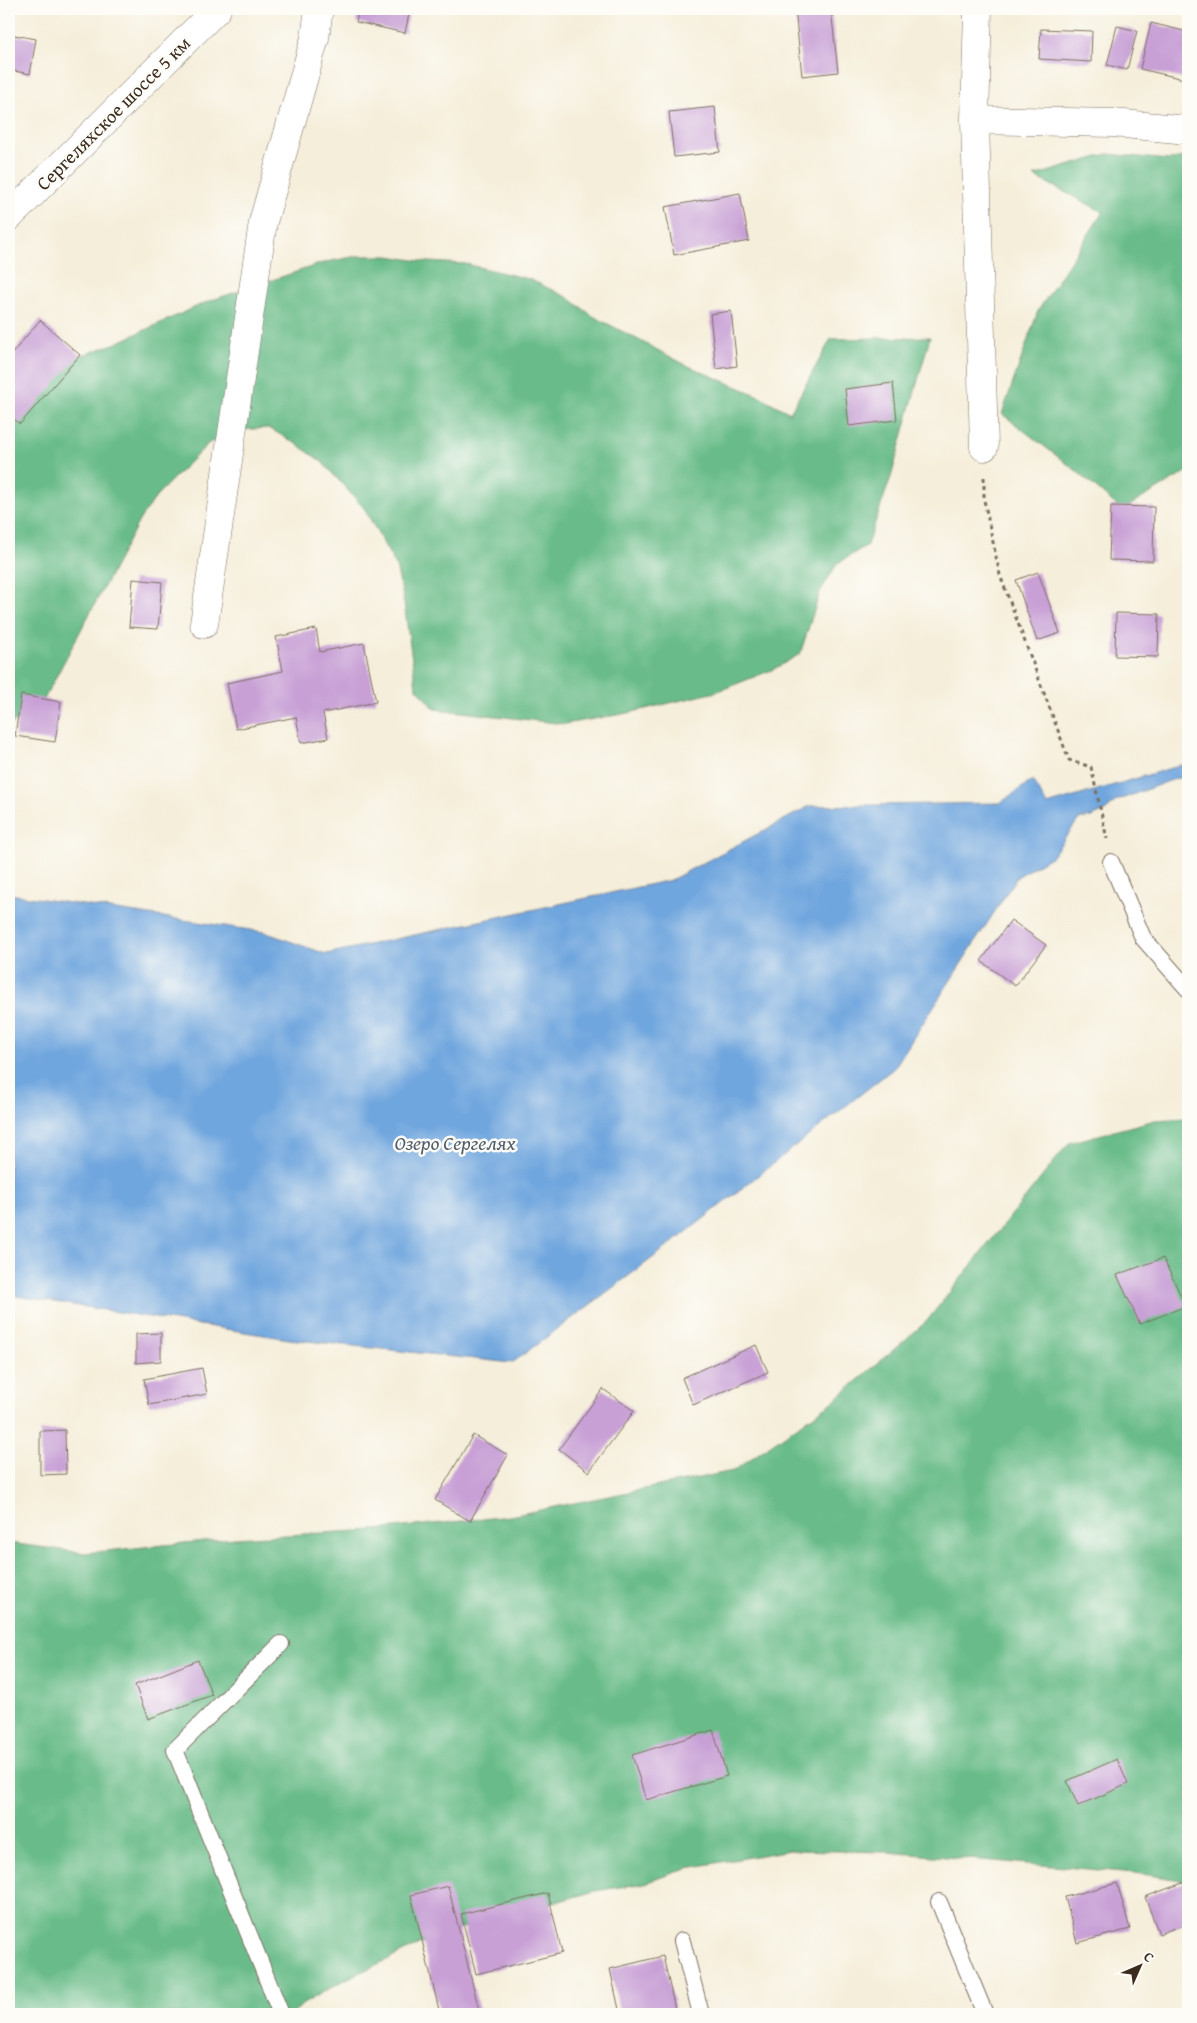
<svg xmlns="http://www.w3.org/2000/svg" width="1197" height="2023" font-family="'Gentium Book Plus',serif">
<style>
.forest{fill:#69bc89;stroke:#527354}
.water{fill:#70a6de;stroke:#56687e}
.building{fill:#c8a0d6}
.lines{fill:none;stroke-linecap:round;stroke-linejoin:round}
.lane-casing{stroke:#7c6f60;stroke-width:18}
.street-casing{stroke:#7c6f60;stroke-width:29}
.path{stroke:#7c6f60;stroke-width:3;stroke-dasharray:4 4;stroke-linecap:butt}
.lane{stroke:#fff;stroke-width:16}
.street{stroke:#fff;stroke-width:28}
.labels{text-anchor:middle;dominant-baseline:central;stroke-width:5;stroke-linejoin:round;paint-order:stroke}
.street-label{font-size:19px;fill:#3b2a1e;stroke:#fdfcf7}
.water-label{font-size:20px;font-style:italic;fill:#505c6b;stroke:#fdfcf7}
</style>
<rect width="100%" height="100%" fill="#fdfcf7"/>
<filter id="ink" filterUnits="userSpaceOnUse"><feTurbulence type="fractalNoise" baseFrequency=".02" numOctaves="2"/><feDisplacementMap in="SourceGraphic" scale="10" xChannelSelector="R" yChannelSelector="G"/><feConvolveMatrix kernelMatrix="1 2 1 2 8 2 1 2 1" color-interpolation-filters="sRGB"/></filter>
<filter id="wash" filterUnits="userSpaceOnUse"><feTurbulence type="fractalNoise" baseFrequency=".0096" numOctaves="4" result="noise"/><feDisplacementMap in="SourceGraphic" scale="20" xChannelSelector="R" yChannelSelector="G"/><feGaussianBlur stdDeviation="1.12" result="paint"/><feColorMatrix in="noise" values="0 0 0 0 0 0 0 0 0 0 0 0 0 0 0 0 0 1.4 0 .05"/><feComposite in="paint" operator="in"/></filter>
<g filter="url(#wash)">
<rect width="100%" height="100%" fill="#f5eeda"/>
<path class="forest" d="M1108 154 1170 160 1188 156V471L1122 510 1074 469 1002 414 1038 311 1103 212 1034 176Z
M358 256H388L427 262 466 264 529 279 567 297 593 316 686 365 759 396 790 413 831 339 930 337 891 477 867 545 837 564 820 592 800 654 774 669 716 692 628 713 565 724 435 709 416 687 403 596 396 566 364 508 321 461 295 443 269 428 237 430 209 443 159 493 140 519 42 703 9 726V388L51 366 114 344 209 301 326 262Z
M1188 1118V1881L1135 1873 887 1852 790 1850 687 1868 645 1883 595 1891 463 1928 421 1944 342 1981 303 2004 293 2014H9V1543L85 1553 234 1538 375 1530 510 1516 733 1471 830 1404 926 1322 1069 1143 1155 1120Z"/>
<path class="water" d="M1188 763V775L1169 781 1116 801 1105 811 1092 817 1079 819 1052 856 1017 877 894 1068 674 1242 512 1363 289 1339 9 1295V894L264 932 326 954 671 880 810 806 1000 803 1033 780 1047 805Z"/>
<g id="blocks">
<path class="building" d="M359 9H410L405 33 356 22Z
M795 9H831L838 72 802 76Z
M1151 23 1188 32V80L1140 69Z
M1117 26 1137 31 1127 70 1107 65Z
M1041 29 1092 31 1091 62 1039 59Z
M9 34 36 39 30 74 9 70Z
M715 107 720 152 674 157 669 112Z
M740 193 749 241 674 255 665 207Z
M731 311 737 366 716 369 710 314Z
M40 320 80 355 20 424 9 415V357Z
M893 383 897 420 849 426 845 389Z
M1111 506 1154 507 1153 561 1109 560Z
M1038 572 1060 633 1037 641 1016 580Z
M133 579 162 582 158 629 129 627Z
M1116 613 1159 614 1158 657 1115 656Z
M316 629 320 652 364 643 376 702 323 713 328 738 301 743 296 717 236 729 227 683 283 671 276 637Z
M21 695 61 702 55 742 15 736Z
M1011 920 1046 945 1015 986 981 961Z
M1163 1258 1186 1306 1140 1324 1117 1275Z
M161 1333V1361L136 1363V1334Z
M756 1345 768 1372 693 1405 682 1378Z
M202 1368 207 1394 149 1405 144 1379Z
M603 1389 634 1411 589 1472 559 1449Z
M65 1430 66 1474 40 1475V1431Z
M473 1435 508 1455 470 1521 435 1500Z
M198 1660 212 1695 148 1719 135 1685Z
M713 1730 727 1776 646 1800 632 1755Z
M1117 1759 1128 1784 1078 1806 1067 1781Z
M1188 1881V1923L1159 1934 1145 1897Z
M1117 1883 1130 1929 1077 1943 1065 1897Z
M448 1886 480 2014H440L411 1895Z
M548 1893 562 1953 476 1974 461 1914Z
M663 1956 675 2009 652 2014H620L610 1969Z"/>
</g>
</g>
<g filter="url(#ink)">
<use href="#blocks" fill-opacity="0" stroke="#7c6f60" stroke-width="1"/>
<g class="lines">
<defs>
<path id="lane" d="M1111 862 1143 938 1188 989
M939 1902 985 2014
M682 1941 701 2014
M281 2014 175 1750 281 1644"/>
<path id="street" d="M978 9 975 120 984 447
M975 120 1113 123 1188 130
M9 217 217 9
M204 624 263 222 315 38 319 9"/>
</defs>
<use href="#lane" class="lane-casing"/>
<use href="#street" class="street-casing"/>
<path class="path" d="M984 477V500L1000 575 1069 760 1091 767 1107 839"/>
<use href="#lane" class="lane"/>
<use href="#street" class="street"/>
</g>
</g>
<g class="labels">
<g class="street-label">
<text transform="translate(113 113) rotate(-45)">Сергеляхское шоссе 5 км</text>
</g>
<g class="water-label">
<text x="455" y="1142">Озеро Сергелях</text>
</g>
</g>
<rect width="1197" height="2023" fill="none" stroke="#fdfcf7" stroke-width="30"/>
<g transform="translate(1140 1966) rotate(45)" stroke="#fdfcf7" stroke-width="4" paint-order="stroke">
<path d="M0-4L9 19L0 12L-9 19Z" fill="#3b2a1e"/>
<text y="-8" font-size="14" font-weight="bold" text-anchor="middle" fill="#3b2a1e">С</text>
</g>
</svg>
